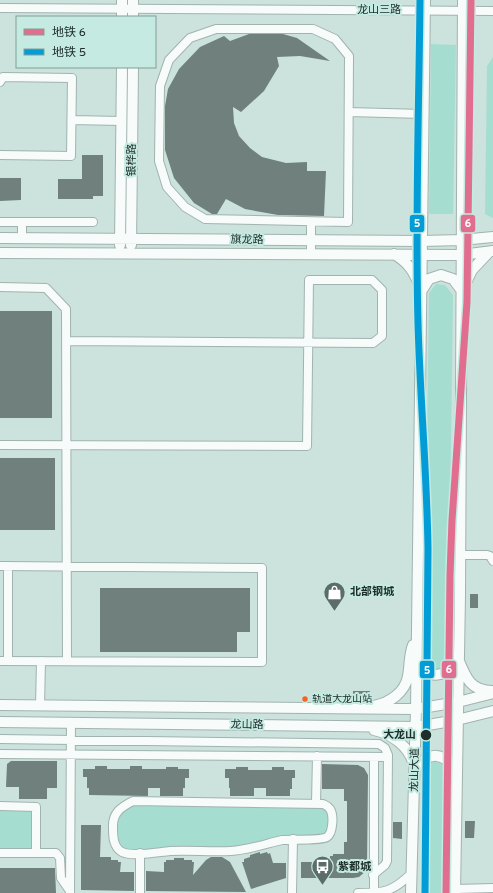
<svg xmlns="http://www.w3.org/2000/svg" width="493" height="893" font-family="Overpass,'Noto Sans SC',sans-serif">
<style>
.green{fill:#a6ddd1}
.building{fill:#70817d}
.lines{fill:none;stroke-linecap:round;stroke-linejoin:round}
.minor-casing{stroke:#a2b3af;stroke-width:10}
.major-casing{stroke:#a2b3af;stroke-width:12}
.minor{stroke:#f7fbfa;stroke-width:8}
.major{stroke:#f7fbfa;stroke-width:10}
.metro-1-casing{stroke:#c4eae1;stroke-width:10}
.metro-2-casing{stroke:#c4eae1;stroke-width:10}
.metro-1{stroke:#e16e8e;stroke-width:7}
.metro-2{stroke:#029dd7;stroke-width:7}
.bus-dot{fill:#f26522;stroke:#c4eae1;stroke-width:1.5}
.stop-dot{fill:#202e2b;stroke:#c4eae1;stroke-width:1.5}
.labels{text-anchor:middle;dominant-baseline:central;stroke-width:4;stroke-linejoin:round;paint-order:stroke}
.bus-label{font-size:10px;fill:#202e2b;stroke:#c4eae1;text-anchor:start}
.street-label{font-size:11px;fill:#202e2b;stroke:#c4eae1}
.poi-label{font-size:11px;font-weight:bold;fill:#202e2b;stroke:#c4eae1;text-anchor:start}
.stop-label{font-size:11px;font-weight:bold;fill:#202e2b;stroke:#c4eae1;text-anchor:end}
.line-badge{stroke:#c4eae1;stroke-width:1.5}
.badge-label{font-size:11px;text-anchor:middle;font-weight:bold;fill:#fff}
</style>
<rect width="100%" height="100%" fill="#cce2dd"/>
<path class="green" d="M431 44 456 45 453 214H429Z
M493 57V218L485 214 487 66Z
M436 284 445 285 453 295 448 661 443 669H430L424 661 429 293Z
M431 762H439L446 767 445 893H423L424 766Z
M134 803 322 806 328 809 329 831 326 835 247 847 131 852 118 846 114 823 118 814Z
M0 809H32L33 850H0Z"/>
<path class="building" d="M249 34H283L297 38 330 61 300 56 277 57 279 66 264 91 241 112 233 107 234 123 239 136 250 148 262 157 286 163 307 162V171H326L324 216 278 215 245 209 226 199 217 214H212L194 203 174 178 165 150V106L168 89 179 69 200 47 224 36 230 41Z
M82 155H103V196H93V199H58V179H82Z
M0 178H21V200L0 201Z
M0 311H52V418H0Z
M0 458H55V530H0Z
M100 588H250V632H237V652H100Z
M470 594H478V608H470Z
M353 691H370V700H353Z
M11 761H57V788H47V799H19V787H6L7 764Z
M322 764 358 765 364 768 368 775 367 866 366 871 359 877 353 878H301V862H330V856H333V854H344V842H347V801H344V789H322Z
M95 766H107V769H130V766H142V769H166V767H178V769H189V778H185V788H183V796H160V788H148V796L89 795V788H87V777H83V769H95Z
M236 767H248V770H272V767H284V770H295V778H292V789H290V796H266V788H254V796H230V788H229V778H225V769H236Z
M465 821H475L474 838H465Z
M393 822H402V839L393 838Z
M81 825H101L100 857H111V860H118V862H121L120 872H134V891L81 890Z
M260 852V854L267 852 268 854 270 853 273 863H286V878L251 889 242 862H244V859L250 857V855Z
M211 857H222L230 862 246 892 146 891V871L164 872V862H166V860H174V858H184V860H192V862H194L193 875 206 860Z
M0 868H55L56 893H0Z"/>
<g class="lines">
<defs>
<path id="minor" d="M0 8 493 11
M216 29H313L335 39 349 56 348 222 205 219 185 207 167 187 159 161 160 86 169 60 190 38Z
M0 82 3 77 72 78 71 156 0 155
M349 112 423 114
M72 120 121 121
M0 222H93
M22 222V238
M311 254V222
M0 287 46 288 66 309 67 661
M0 445 307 446 309 280H372L382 290V336L373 343 67 341
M460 555H487L490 556 493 561
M0 566 262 568V662L0 661
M8 661V566
M40 706 41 661
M0 739 379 744 385 748 388 755 387 861 385 865 373 875
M0 754 388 757
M133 801 323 804C325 805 328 806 330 809 334 815 333 833 327 837 321 841 292 839 282 840 265 844 248 850 231 851 211 852 190 850 170 851 158 852 133 857 122 852 113 847 113 836 113 828 112 813 121 807 133 801Z
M316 803 317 756
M0 806 36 807V853
M0 853H56L60 858 61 878 70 891
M455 889 493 888
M70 893 71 723
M140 893V853
M292 893 293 839
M358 893C385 893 392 892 412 873
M374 893V757"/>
<path id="major" d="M122 17V0
M133 17V0
M0 238 422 241 461 240 493 237
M120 245 122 67
M131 245 133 67
M0 253 461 255 493 251
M394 254C411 264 414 273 422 290L429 279 441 275 453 279 462 291 472 270 489 252
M417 662C429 681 446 677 459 661 466 678 471 691 492 691
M0 705 416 709 458 702 493 693
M374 706C389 703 405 693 408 676 410 666 409 655 413 645
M0 722 416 727 457 720 493 711
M374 730C392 734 409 746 414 765
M415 770C429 750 442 752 457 770
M411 893 416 709 425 0
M455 893 460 595 463 0"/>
</defs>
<use href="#minor" class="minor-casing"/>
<use href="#major" class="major-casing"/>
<use href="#minor" class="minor"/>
<use href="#major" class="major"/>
<defs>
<path id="metro-1" d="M446 893 450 575 452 520 467 302 471 0"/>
<path id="metro-2" d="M420 0C419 107 415 215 418 323 420 398 427 474 428 549L425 893"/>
</defs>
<use href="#metro-1" class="metro-1-casing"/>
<use href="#metro-2" class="metro-2-casing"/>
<use href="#metro-1" class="metro-1"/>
<use href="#metro-2" class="metro-2"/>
</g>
<defs>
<symbol id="shop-pin" viewBox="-11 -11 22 30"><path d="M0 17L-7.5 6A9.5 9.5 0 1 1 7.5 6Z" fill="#5c6d69" stroke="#c4eae1"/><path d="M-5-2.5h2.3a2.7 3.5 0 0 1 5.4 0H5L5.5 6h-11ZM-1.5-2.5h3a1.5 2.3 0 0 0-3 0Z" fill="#fff"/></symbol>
<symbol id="bus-pin" viewBox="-11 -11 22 30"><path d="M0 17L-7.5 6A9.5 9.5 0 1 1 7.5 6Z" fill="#5c6d69" stroke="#c4eae1"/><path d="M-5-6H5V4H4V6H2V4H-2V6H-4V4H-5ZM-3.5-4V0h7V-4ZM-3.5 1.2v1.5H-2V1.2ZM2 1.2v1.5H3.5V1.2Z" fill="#fff"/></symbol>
</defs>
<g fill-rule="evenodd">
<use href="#shop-pin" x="322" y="580" width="25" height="34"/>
<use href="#bus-pin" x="310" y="854" width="25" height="34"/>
</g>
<circle class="bus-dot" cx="305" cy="699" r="3.5"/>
<circle class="stop-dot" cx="426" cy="735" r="6"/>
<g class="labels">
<g class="bus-label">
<text x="312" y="699">轨道大龙山站</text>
</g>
<g class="street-label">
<text x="379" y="10">龙山三路</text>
<text transform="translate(132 160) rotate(-90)">银桦路</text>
<text transform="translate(247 240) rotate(1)">旗龙路</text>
<text transform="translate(247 725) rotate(1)">龙山路</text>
<text transform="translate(415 770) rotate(-89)">龙山大道</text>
</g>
<g class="poi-label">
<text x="350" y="592">北部钢城</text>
<text x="338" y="867">紫都城</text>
</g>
<g class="stop-label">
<text x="416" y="735">大龙山</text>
</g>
</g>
<g class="line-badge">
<rect x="409" y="214" width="16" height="19" rx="4" fill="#029dd7"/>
<rect x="460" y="214" width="16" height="19" rx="4" fill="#e16e8e"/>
<rect x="441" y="660" width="16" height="19" rx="4" fill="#e16e8e"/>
<rect x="419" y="660" width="16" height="19" rx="4" fill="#029dd7"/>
</g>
<g class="badge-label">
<text x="417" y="227">5</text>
<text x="468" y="227">6</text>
<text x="449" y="673">6</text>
<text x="427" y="674">5</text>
</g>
<rect x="16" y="16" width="140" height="52" fill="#c4eae1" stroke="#829f98"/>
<rect x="24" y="29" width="20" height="6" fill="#e16e8e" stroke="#829f98"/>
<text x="52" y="36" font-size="12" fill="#202e2b">地铁 6</text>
<rect x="24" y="49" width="20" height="6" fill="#029dd7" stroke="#829f98"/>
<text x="52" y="56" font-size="12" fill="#202e2b">地铁 5</text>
</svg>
